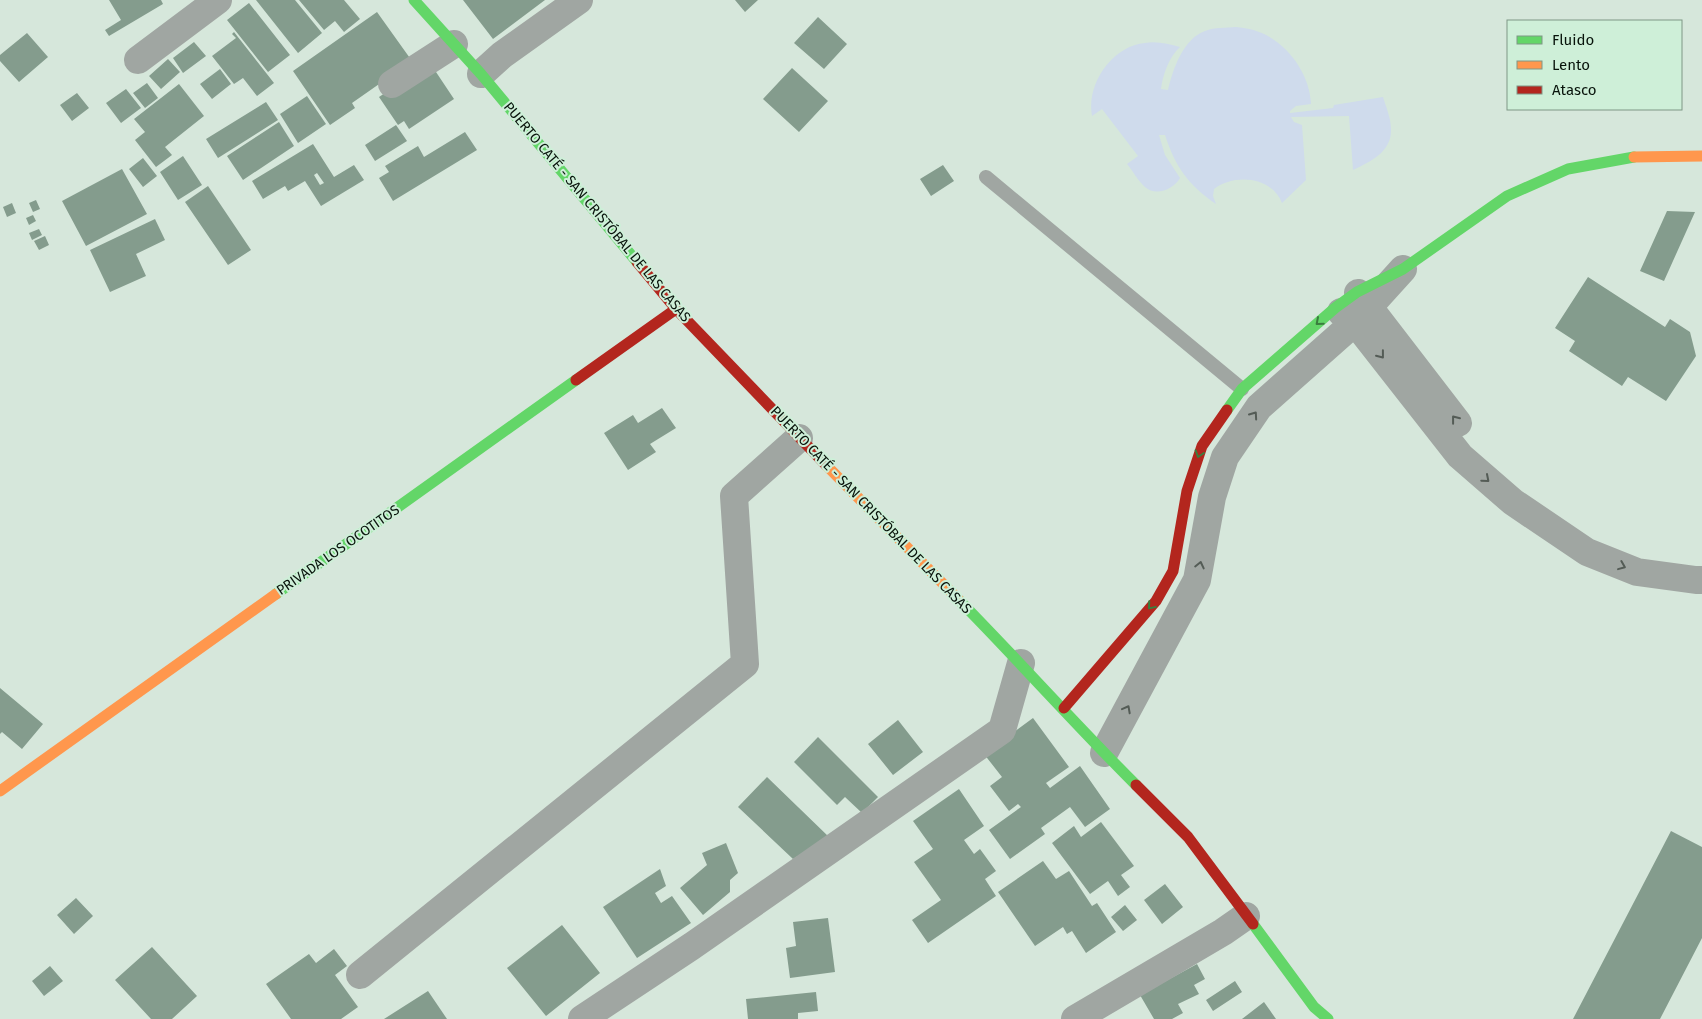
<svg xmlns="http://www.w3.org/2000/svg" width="1702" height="1019" font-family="'Fira Sans',sans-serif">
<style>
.green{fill:#cfdbec}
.building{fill:#849c8d;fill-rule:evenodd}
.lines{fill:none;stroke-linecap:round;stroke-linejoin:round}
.lane{stroke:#a0a6a2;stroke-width:14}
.street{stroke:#a0a6a2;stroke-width:28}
.fast{stroke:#63d668;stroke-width:11}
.slow{stroke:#ff974d;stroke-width:11}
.jam{stroke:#b3261e;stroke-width:11}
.oneway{stroke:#3a7e3e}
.oneway2{stroke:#545c56}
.labels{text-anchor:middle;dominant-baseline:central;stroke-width:4;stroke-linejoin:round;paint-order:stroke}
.street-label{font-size:14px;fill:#08130b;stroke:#ceefd8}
</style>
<rect width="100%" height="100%" fill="#d6e7db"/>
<path class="green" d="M1236 27C1244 28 1252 29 1259 32 1287 42 1310 74 1311 104L1296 106 1290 111V113L1333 108 1334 105 1383 97C1386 107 1391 118 1391 129 1392 152 1370 162 1353 170L1349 116 1291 117 1294 122 1302 125 1306 180 1282 203C1272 177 1235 173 1214 189L1213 196 1216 204C1188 185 1175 166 1165 135H1159L1165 155 1180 178C1174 189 1156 197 1145 187 1138 181 1133 171 1127 164L1138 156 1102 109 1092 116C1086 84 1112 46 1145 43 1157 41 1169 44 1180 47 1169 57 1163 74 1161 89L1168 90C1173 69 1183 39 1205 31 1215 27 1226 28 1236 27Z"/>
<path class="building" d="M109 0H161L163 4 109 36 105 30 121 20Z
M256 0H295L322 33 298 53Z
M299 0H344L360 19 344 32 335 21 324 30Z
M463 0H545L493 39Z
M735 0H758L745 12Z
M249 3 290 55 268 72 227 20Z
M377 12 412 61 352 103 355 108 330 125 293 71Z
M818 17 847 44 824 69 794 43Z
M234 32 274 83 257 96 243 78 234 84 212 56 236 38 232 34Z
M27 33 48 57 19 82 0 61V55Z
M194 42 206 56 183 73 173 58Z
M168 59 180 72 161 89 149 76Z
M430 63 454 99 409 129 404 121 398 125 379 97Z
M792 68 828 101 799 132 763 99Z
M220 69 231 84 212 99 200 84Z
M147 83 158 98 145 108 133 93Z
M179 84 204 116 165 147 172 155 156 167 135 140 145 132 134 119Z
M126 89 141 108 121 123 106 103Z
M77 93 89 108 72 121 60 105Z
M307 96 326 124 298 143 280 114Z
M266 102 278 120 218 158 206 139Z
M279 122 294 146 243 180 227 156Z
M396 125 407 141 375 161 365 145Z
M465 132 477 150 393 201 379 178 389 172 385 166 418 146 424 157Z
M313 144 334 177 354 165 364 180 321 206 305 181 288 191 285 186 263 199 252 181ZM317 173 324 183 320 185 314 175Z
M183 156 202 185 178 200 160 172Z
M143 158 157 176 143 187 129 169Z
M943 165 954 181 931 196 920 179Z
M122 169 147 214 86 246 62 201Z
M208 186 251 250 228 265 185 202Z
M36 200 40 209 33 212 29 203Z
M12 203 16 213 7 217 3 207Z
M1667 211 1695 212 1664 281 1640 271Z
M33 215 36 221 29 225 26 218Z
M155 219 165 240 136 254 146 276 110 292 90 250Z
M39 229 42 235 32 240 29 233Z
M45 236 49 245 39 250 34 241Z
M1588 277 1665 327 1670 319 1690 332 1696 356 1666 401 1628 377 1622 386 1569 351 1575 341 1555 328Z
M662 408 676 428 650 444 656 452 628 470 604 433 633 415 638 423Z
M0 688 43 724 22 749 2 732 0 734Z
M1033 718 1069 767 1046 783 1050 788 1080 766 1110 809 1085 827 1070 807 1041 828 1045 834 1010 859 989 830 1021 807 1018 804 1009 811 990 786 1002 777 984 754Z
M898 720 923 752 893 775 868 744Z
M818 737 878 797 862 813 845 797 837 805 794 762Z
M767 777 829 837 793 859 738 807Z
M959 789 984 826 964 840 974 854 980 849 996 871 985 879 996 896 928 943 912 920 941 900 914 862 933 849 913 821Z
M1101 822 1134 866 1121 875 1130 887 1118 896 1108 881 1090 894 1052 843 1074 826 1081 837Z
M1671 831 1702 847V938L1660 1019H1573Z
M726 843 738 873 730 880V892L703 915 680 888 707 865 702 853Z
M1043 861 1056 879 1069 871 1092 906 1097 903 1116 932 1086 953 1072 931 1067 934 1063 927 1035 946 998 892Z
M660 869 666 886 655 893 661 903 672 896 691 923 637 958 603 907Z
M1165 884 1183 907 1162 924 1144 900Z
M76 898 93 916 74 934 57 915Z
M1125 905 1137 920 1123 931 1111 917Z
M828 918 835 972 790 978 786 948 796 946 793 922Z
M562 925 600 973 546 1016 507 968Z
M152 947 197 996 172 1019H151L115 980Z
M334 949 347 966 335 975 358 1007 341 1019H291L266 984 309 954 316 963Z
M1197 964 1205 979 1194 985 1199 994 1178 1004 1183 1013 1172 1019H1154L1140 995Z
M50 966 63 981 44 996 32 981Z
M1235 981 1242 992 1213 1011 1206 1000Z
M428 991 447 1019H384Z
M816 992 818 1011 798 1013V1019H748L746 999Z
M1264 1002 1276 1019H1242Z"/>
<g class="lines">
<path class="lane" d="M986 177 1242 389"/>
<path class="street" d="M138 60 218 0
M481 74 502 55 579 0
M392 84 454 44
M1358 293 1458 423
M1341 312 1355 322 1460 456 1513 502 1587 552 1637 572 1696 580H1702
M1104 753 1197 580 1212 497 1225 457 1259 407 1355 322 1403 269
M360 975 745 664 734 496 799 438
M582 1019 692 946 1002 730 1021 663
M1075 1019 1223 932 1246 916"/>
<path class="fast" d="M414 0 481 74 637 262
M1227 410 1242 389 1335 308 1357 292 1403 269 1507 196 1568 169 1634 157
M276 594 576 380
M959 600C1019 661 1076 725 1136 785
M1253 924 1314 1007 1328 1019"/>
<path class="slow" d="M1634 157 1702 156
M826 465 959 600
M0 791 276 594"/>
<path class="jam" d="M637 262 676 309 826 465
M576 380 676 309
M1064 708 1156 601 1173 571 1187 491 1202 446 1227 410
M1136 785 1188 837 1253 924"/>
</g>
<defs><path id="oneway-chevron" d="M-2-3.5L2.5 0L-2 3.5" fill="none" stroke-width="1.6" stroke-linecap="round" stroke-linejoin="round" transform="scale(1.25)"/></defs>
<g class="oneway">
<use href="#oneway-chevron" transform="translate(1319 322) rotate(139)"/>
<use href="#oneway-chevron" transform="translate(1199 454) rotate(108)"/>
<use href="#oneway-chevron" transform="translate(1151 606) rotate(130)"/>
</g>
<g class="oneway2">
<use href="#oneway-chevron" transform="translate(1381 355) rotate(52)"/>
<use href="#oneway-chevron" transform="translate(1254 415) rotate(-55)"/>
<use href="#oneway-chevron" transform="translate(1455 419) rotate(-128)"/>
<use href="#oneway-chevron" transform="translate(1486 479) rotate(41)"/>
<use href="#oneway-chevron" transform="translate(1200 565) rotate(-77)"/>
<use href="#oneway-chevron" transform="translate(1622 566) rotate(22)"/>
<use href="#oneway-chevron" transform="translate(1127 709) rotate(-62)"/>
</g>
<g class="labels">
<g class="street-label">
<text transform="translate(597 212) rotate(50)">PUERTO CATÉ - SAN CRISTÓBAL DE LAS CASAS</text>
<text transform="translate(871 510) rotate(46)">PUERTO CATÉ - SAN CRISTÓBAL DE LAS CASAS</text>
<text transform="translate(338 550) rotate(-35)">PRIVADA LOS OCOTITOS</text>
</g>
</g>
<rect x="1507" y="20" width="175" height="90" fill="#ceefd8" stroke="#7f9786"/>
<rect x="1517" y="36" width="25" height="8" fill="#63d668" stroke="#7f9786"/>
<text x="1552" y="45" font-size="15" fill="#08130b">Fluido</text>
<rect x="1517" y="61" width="25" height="8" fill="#ff974d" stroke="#7f9786"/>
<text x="1552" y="70" font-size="15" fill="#08130b">Lento</text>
<rect x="1517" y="86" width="25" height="8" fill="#b3261e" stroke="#7f9786"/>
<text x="1552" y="95" font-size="15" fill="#08130b">Atasco</text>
</svg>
